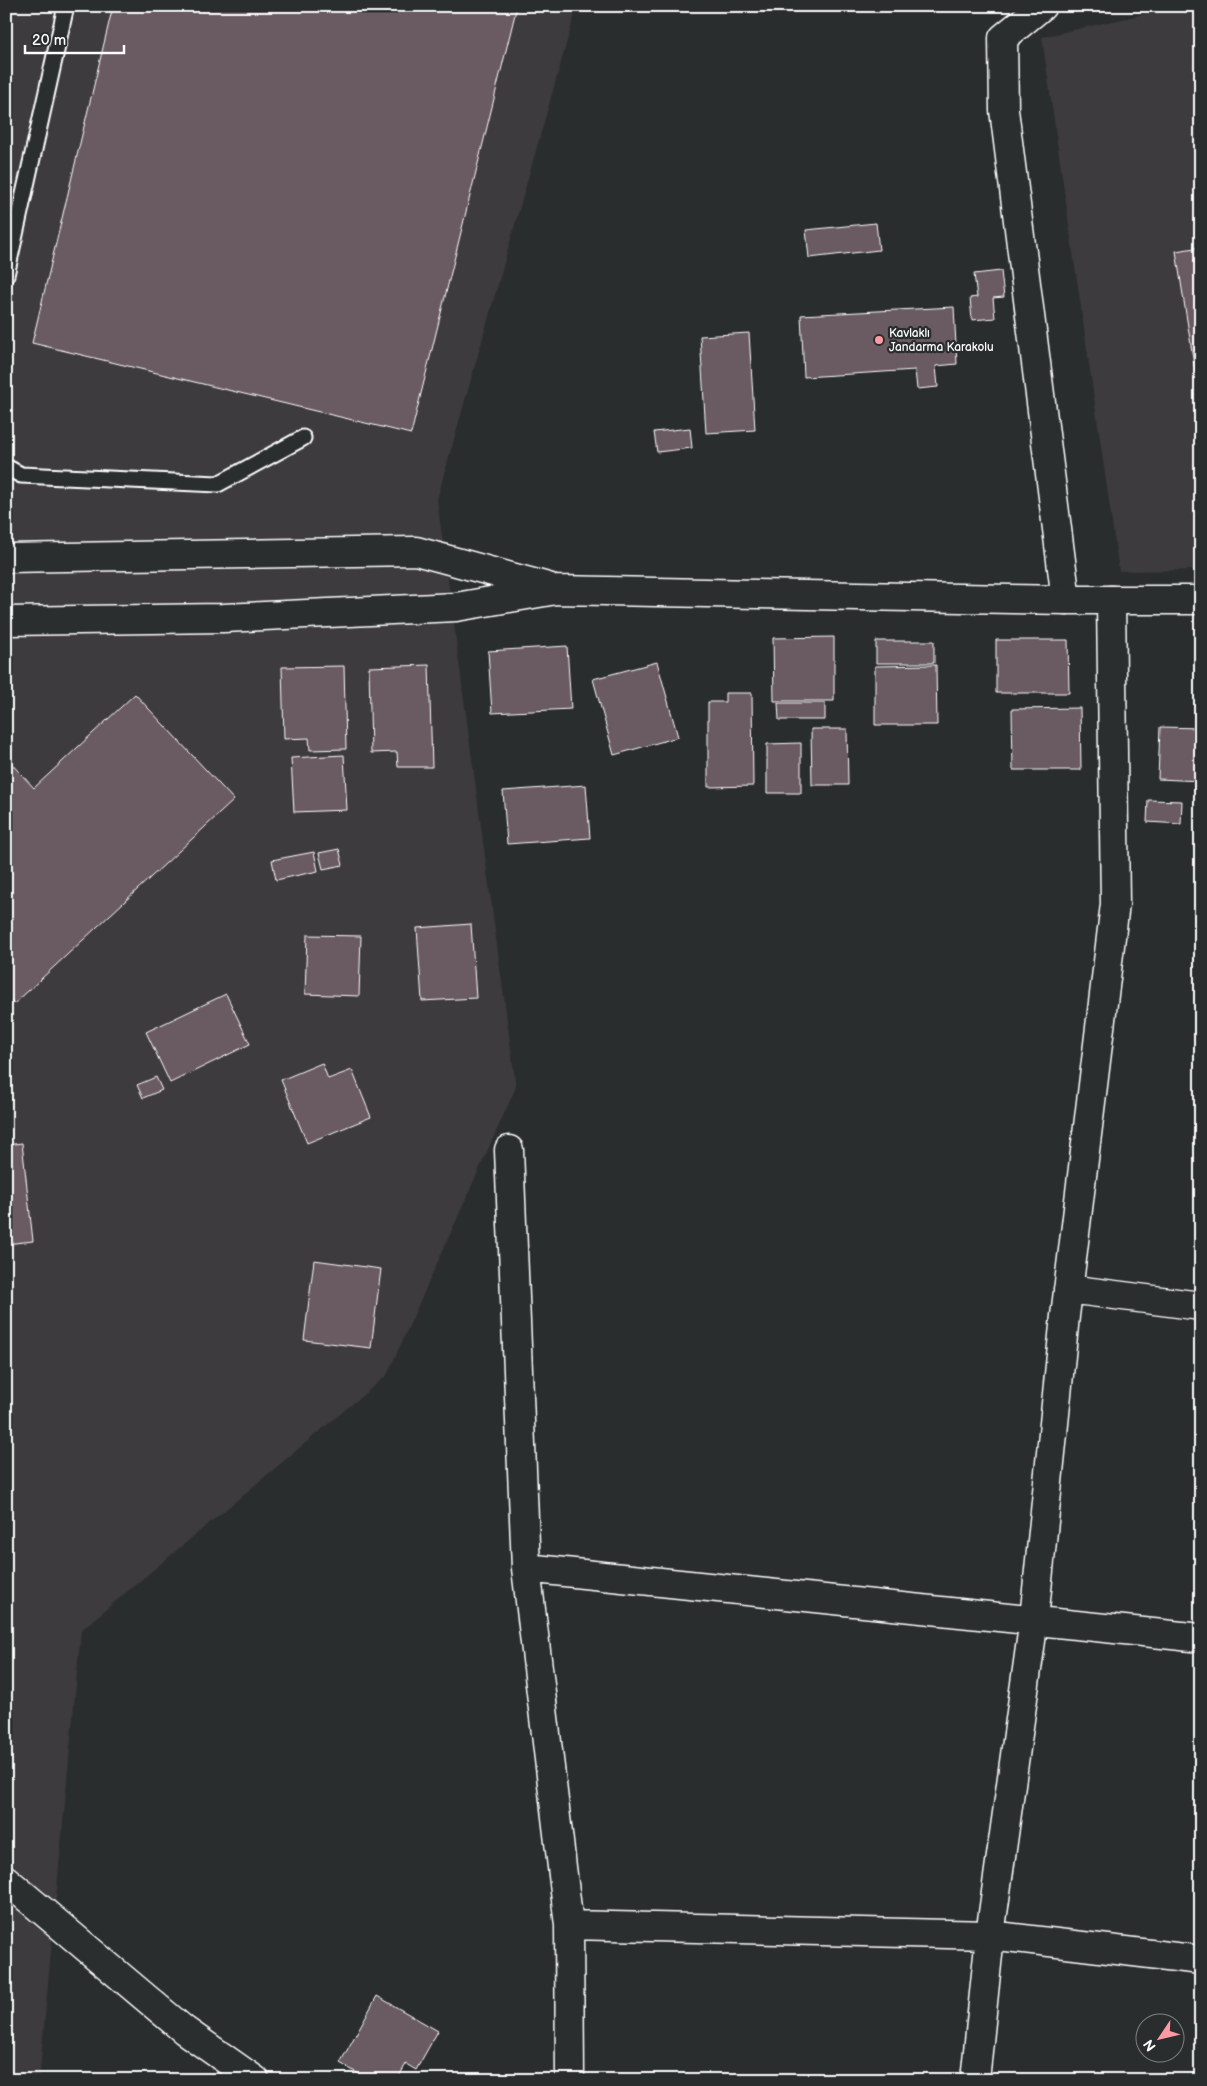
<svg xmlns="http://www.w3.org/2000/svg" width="1207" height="2086" font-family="'Balsamiq Sans',sans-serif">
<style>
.built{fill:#3e3a3e}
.building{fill:#6b5a62;stroke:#fff}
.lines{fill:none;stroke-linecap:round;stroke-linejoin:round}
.lane-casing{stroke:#fff;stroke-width:19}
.street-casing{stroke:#fff;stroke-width:31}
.secondary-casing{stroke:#fff;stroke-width:31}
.lane{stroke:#2a2d2e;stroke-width:15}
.street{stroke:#2a2d2e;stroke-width:28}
.secondary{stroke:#2a2d2e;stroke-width:28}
.poi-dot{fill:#ff9aa2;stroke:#2a2d2e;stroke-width:2}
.labels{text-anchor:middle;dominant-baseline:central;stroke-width:4.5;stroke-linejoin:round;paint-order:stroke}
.poi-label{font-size:12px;fill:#fff;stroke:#2a2d2e;text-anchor:start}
</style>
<rect width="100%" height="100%" fill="#2a2d2e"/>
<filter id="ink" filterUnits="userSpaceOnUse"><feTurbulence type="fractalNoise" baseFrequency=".02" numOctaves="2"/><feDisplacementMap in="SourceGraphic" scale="10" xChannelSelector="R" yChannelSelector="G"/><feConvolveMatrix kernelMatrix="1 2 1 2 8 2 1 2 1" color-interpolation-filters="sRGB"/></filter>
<g filter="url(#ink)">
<path class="built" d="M6 6H577L437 499 516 1087 387 1375 81 1630 39 2080H6Z
M1180 6H1201V570L1119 571 1042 37Z"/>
<path class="building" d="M113 6H517L411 434 32 343Z
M876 223 879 250 809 258 806 230Z
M1201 247V376L1196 377 1176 251Z
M1001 271 1004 297 993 298 995 318 972 320 970 298 977 297 974 274Z
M954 307 957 364 936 366 938 387 917 389 915 370 804 377 801 315Z
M749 333 755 430 706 433 700 336Z
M690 428 692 448 657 452 654 432Z
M834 637V701H774L773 638Z
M996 640H1068L1069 693H996Z
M876 641H934V663H876Z
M567 646 571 709 492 713 488 651Z
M657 662 678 737 614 755 593 679Z
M429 665 432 767H398L397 752 371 753 369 667Z
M936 665 937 725H875V666Z
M344 666 346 749 310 750 309 738 284 739 282 667Z
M725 693H752L753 786 708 787V702H725Z
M135 694 234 800 14 1004 6 996V758L34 788Z
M778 703H825V720H779Z
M1080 708 1081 770H1013L1012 709Z
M1160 727 1201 728V781L1158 779Z
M811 729H847L848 785H812Z
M801 743V793H767V744Z
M344 755 347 810 294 812 291 758Z
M586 785 590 838 507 844 503 791Z
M1148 800 1182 801 1181 824 1147 822Z
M339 849 343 865 323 869 319 853Z
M314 852 318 871 276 880 272 860Z
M471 924 476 998 422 1001 417 928Z
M307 935 361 936 359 996 305 994Z
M226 994 250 1044 170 1083 146 1032Z
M322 1063 328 1079 352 1070 371 1117 307 1143 281 1080Z
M156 1077 162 1090 143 1098 137 1085Z
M22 1143 33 1241 6 1244V1145Z
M314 1260 381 1269 371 1348 304 1340Z
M377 1996 438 2031 416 2070 406 2064 397 2080H369L340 2063Z"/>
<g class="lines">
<defs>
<path id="lane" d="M6 275 66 6
M6 467 21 475 218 484 303 438"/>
<path id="street" d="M1042 6 1003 38 1004 110 1066 600
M509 1150 526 1568 569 1925 570 2080
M1068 1289 1201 1306
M526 1568 1201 1638
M6 1880 184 2030 255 2080
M569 1925 990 1935 1201 1960
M975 2080 990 1935 1034 1619 1065 1316 1115 904 1111 600"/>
<path id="secondary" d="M6 558 416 551 548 587
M6 621 223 618 456 607 556 590 1066 600H1201"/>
</defs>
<use href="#lane" class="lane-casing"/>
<use href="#street" class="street-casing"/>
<use href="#secondary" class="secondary-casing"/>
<use href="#lane" class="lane"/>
<use href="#street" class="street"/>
<use href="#secondary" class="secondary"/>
</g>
</g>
<circle class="poi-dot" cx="879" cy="340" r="5"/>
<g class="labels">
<g class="poi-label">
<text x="889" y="333">Kavlaklı<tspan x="889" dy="14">Jandarma Karakolu</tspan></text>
</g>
</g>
<rect width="1207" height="2086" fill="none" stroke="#2a2d2e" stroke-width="25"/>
<rect x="12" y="12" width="1182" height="2061" fill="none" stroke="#fff" stroke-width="2" filter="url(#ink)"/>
<g transform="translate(1160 2038) rotate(235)"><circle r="24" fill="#2a2d2e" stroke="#7f8182"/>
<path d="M0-4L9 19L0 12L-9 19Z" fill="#ff9aa2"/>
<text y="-8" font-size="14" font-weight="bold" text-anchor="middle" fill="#ffffff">N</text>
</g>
<path d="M25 45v8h99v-8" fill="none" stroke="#ffffff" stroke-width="2.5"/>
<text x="32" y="45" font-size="15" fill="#ffffff" stroke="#2a2d2e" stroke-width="4" paint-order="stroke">20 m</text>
</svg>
